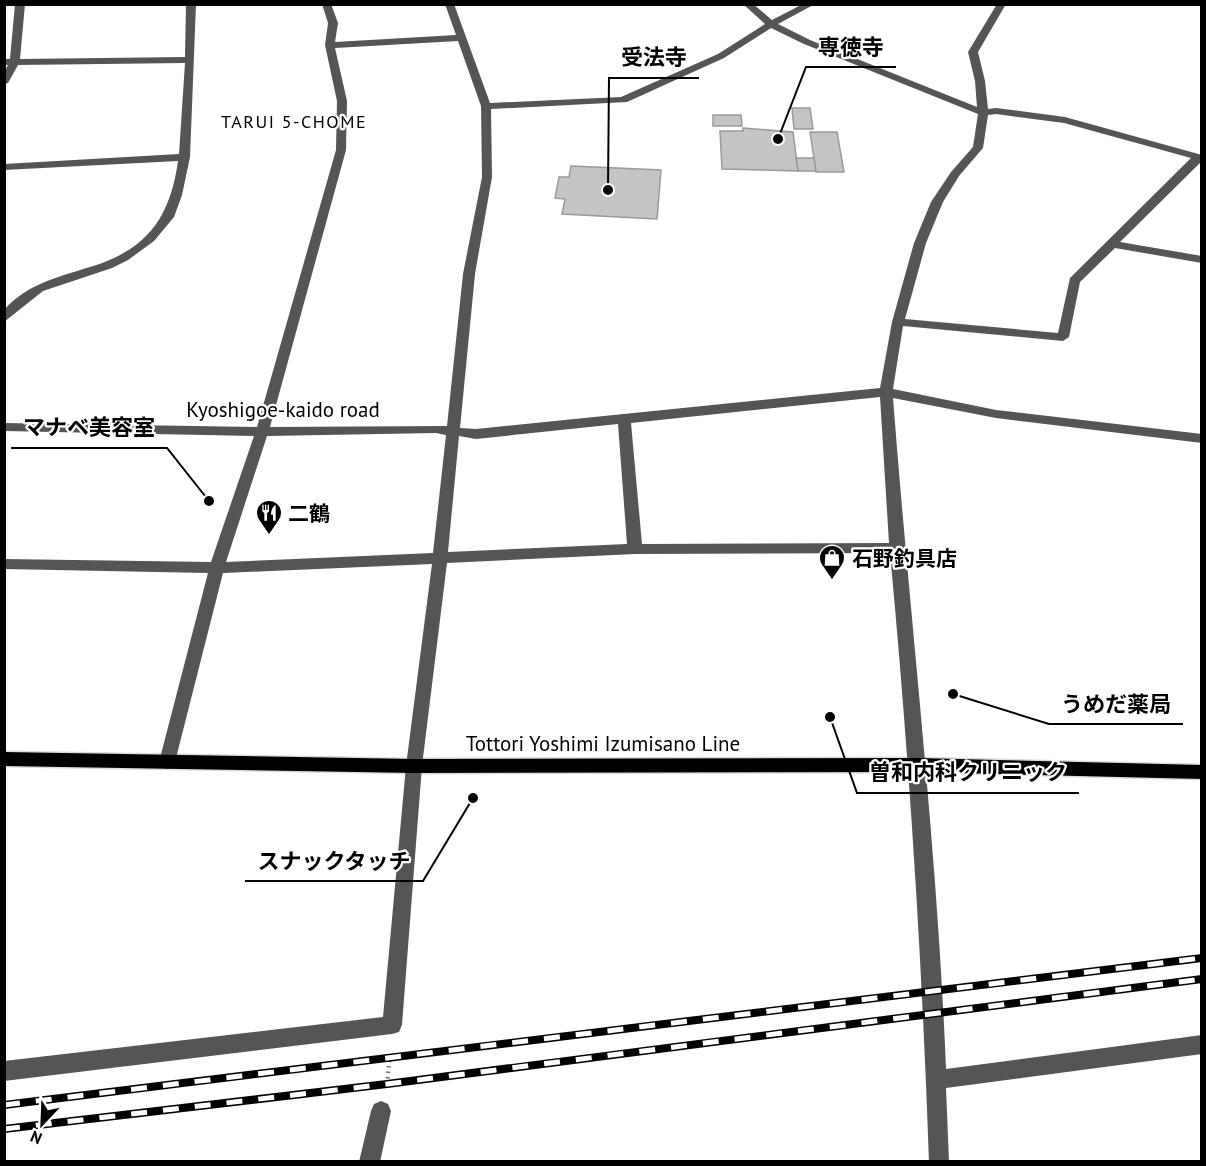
<svg xmlns="http://www.w3.org/2000/svg" width="1206" height="1166" font-family="'PT Sans','Noto Sans JP',sans-serif">
<style>
.building{fill:#c4c4c4;stroke:#999;stroke-width:1.5}
.lines{fill:none;stroke-linecap:round;stroke-linejoin:round}
.major-casing{stroke:#dbdbdb;stroke-width:3}
.path{stroke:#777;stroke-width:4.5;stroke-dasharray:1.5 4;stroke-linecap:butt}
.minor{fill:#555;fill-rule:evenodd}
.major{fill:#000;fill-rule:evenodd}
.rail-casing{stroke:#000;stroke-width:8}
.rail{stroke:#fff;stroke-width:5;stroke-dasharray:16;stroke-linecap:butt}
.labels{text-anchor:middle;dominant-baseline:central;stroke-width:4.5;stroke-linejoin:round;paint-order:stroke}
.far-neighbourhood-label{font-size:18px;letter-spacing:1.5px;fill:#000;stroke:#fff}
.street-label{font-size:21px;fill:#000;stroke:#fff}
.poi-label{font-size:21px;font-weight:bold;fill:#000;stroke:#fff;text-anchor:start}
.leader{fill:none;stroke:#000;stroke-width:2}
.callout-dot{fill:#000;stroke:#fff;stroke-width:2}
.callout-label{font-size:22px;text-anchor:middle;font-weight:bold;fill:#000;stroke:#fff;stroke-width:4.5;stroke-linejoin:round;paint-order:stroke}
</style>
<rect width="100%" height="100%" fill="#fff"/>
<path class="building" d="M792 108H810L813 129H794Z
M713 115H741L742 126H713Z
M743 128 793 132 798 171 722 169 720 131H743Z
M810 132H837L844 172H816Z
M796 158H814L816 171H798Z
M571 166 661 170 657 219 562 214 565 199 555 198 559 177H569Z"/>
<g class="lines">
<defs>
<path id="major" d="M4 752 414 759 918 758 1202 765V779L918 772 414 773 4 766Z"/>
</defs>
<use href="#major" class="major-casing"/>
<path class="path" d="M387 1084 390 1053"/>
<path class="minor" d="M15 4H25L20 59 185 57 186 4H196L190 157 182 195 174 217 154 241 128 260 112 268 43 291 4 322V310C27 284 58 277 90 267 147 250 170 218 178 161L4 170V164L179 154 185 63 18 65 8 83 4 84V72L8 65H4V59H10Z
M322 4H331L338 23 335 42 456 35 445 4H454L490 103 621 97 718 54 765 24 743 4H753L772 20 803 4H815L778 24 810 40 977 107 975 81 968 52 997 4H1006L978 52 985 81 988 109 996 108 1065 117 1202 155V161L1120 242 1202 256V263L1115 248 1080 282 1069 337 1063 341 903 326 893 389 996 410 1202 434V443L996 418 893 398C910 621 937 844 946 1069L1202 1035V1054L946 1088 949 1162H929C922 959 909 756 890 553L635 554 447 563 422 766 402 1025 399 1032 392 1034 4 1081V1061L383 1017 406 766 432 564 223 573 175 762 173 767 167 769 161 767 159 762 208 573 4 569V559L211 562 254 436 4 431V423L257 427 336 150 337 101 325 45 328 23ZM771 28 804 44 978 114 973 147 951 172 931 202 914 243 892 322 880 388 476 429 460 428 475 274 492 177 491 109 627 102 724 58ZM458 41 481 106 482 177 463 274 447 426 270 427 346 150 347 101 335 48ZM996 114 1064 123 1191 158 1070 278 1058 333 905 319 926 243 943 202 959 176 983 148 988 115ZM880 397 889 543 642 544 631 423ZM618 424 627 544 448 552 459 436 476 439ZM436 433 446 435 433 553 226 562 267 436Z
M381 1101 388 1104 391 1111 380 1162H359L371 1111 374 1104Z"/>
<use href="#major" class="major"/>
<defs>
<path id="rail" d="M4 1105 1202 958
M4 1129 387 1084 1202 979"/>
</defs>
<use href="#rail" class="rail-casing"/>
<use href="#rail" class="rail"/>
</g>
<defs>
<symbol id="restaurant-pin" viewBox="-11 -11 22 30"><path d="M0 17L-7.5 6A9.5 9.5 0 1 1 7.5 6Z" fill="#000" stroke="#fff"/><path d="M-5-6h1v4h1v-4h1v4h1v-4h1v5L-1.5 .5V6h-2V.5L-5-1ZM5-6V6H3V1.5H1.5Q1.5-4 5-6Z" fill="#fff"/></symbol>
<symbol id="shop-pin" viewBox="-11 -11 22 30"><path d="M0 17L-7.5 6A9.5 9.5 0 1 1 7.5 6Z" fill="#000" stroke="#fff"/><path d="M-5-2.5h2.3a2.7 3.5 0 0 1 5.4 0H5L5.5 6h-11ZM-1.5-2.5h3a1.5 2.3 0 0 0-3 0Z" fill="#fff"/></symbol>
</defs>
<g fill-rule="evenodd">
<use href="#restaurant-pin" x="254" y="498" width="30" height="40"/>
<use href="#shop-pin" x="817" y="543" width="30" height="40"/>
</g>
<g class="labels">
<g class="far-neighbourhood-label">
<text x="294" y="121">TARUI 5-CHOME</text>
</g>
<g class="street-label">
<text x="283" y="409">Kyoshigoe-kaido road</text>
<text x="603" y="743">Tottori Yoshimi Izumisano Line</text>
</g>
<g class="poi-label">
<text x="288" y="513">二鶴</text>
<text x="852" y="558">石野釣具店</text>
</g>
</g>
<path class="leader" d="M778 139L806 67H896M608 190L609 78H699M209 501L167 448H11M953 694L1049 724H1183M830 717L857 793H1079M473 798L423 881H245"/>
<g class="callout-dot">
<circle cx="778" cy="139" r="6"/>
<circle cx="608" cy="190" r="6"/>
<circle cx="209" cy="501" r="6"/>
<circle cx="953" cy="694" r="6"/>
<circle cx="830" cy="717" r="6"/>
<circle cx="473" cy="798" r="6"/>
</g>
<g class="callout-label">
<text x="851" y="55">専徳寺</text>
<text x="654" y="65">受法寺</text>
<text x="89" y="435">マナベ美容室</text>
<text x="1116" y="712">うめだ薬局</text>
<text x="968" y="780">曽和内科クリニック</text>
<text x="334" y="869">スナックタッチ</text>
</g>
<rect width="1206" height="1166" fill="none" stroke="#000000" stroke-width="12"/>
<g transform="translate(42 1124) rotate(203)" stroke="#ffffff" stroke-width="4.5" paint-order="stroke">
<path d="M0-4.5L10 22L0 15L-10 22Z" fill="#000000"/>
<text y="-9" font-size="16" font-weight="bold" text-anchor="middle" fill="#000000">N</text>
</g>
</svg>
